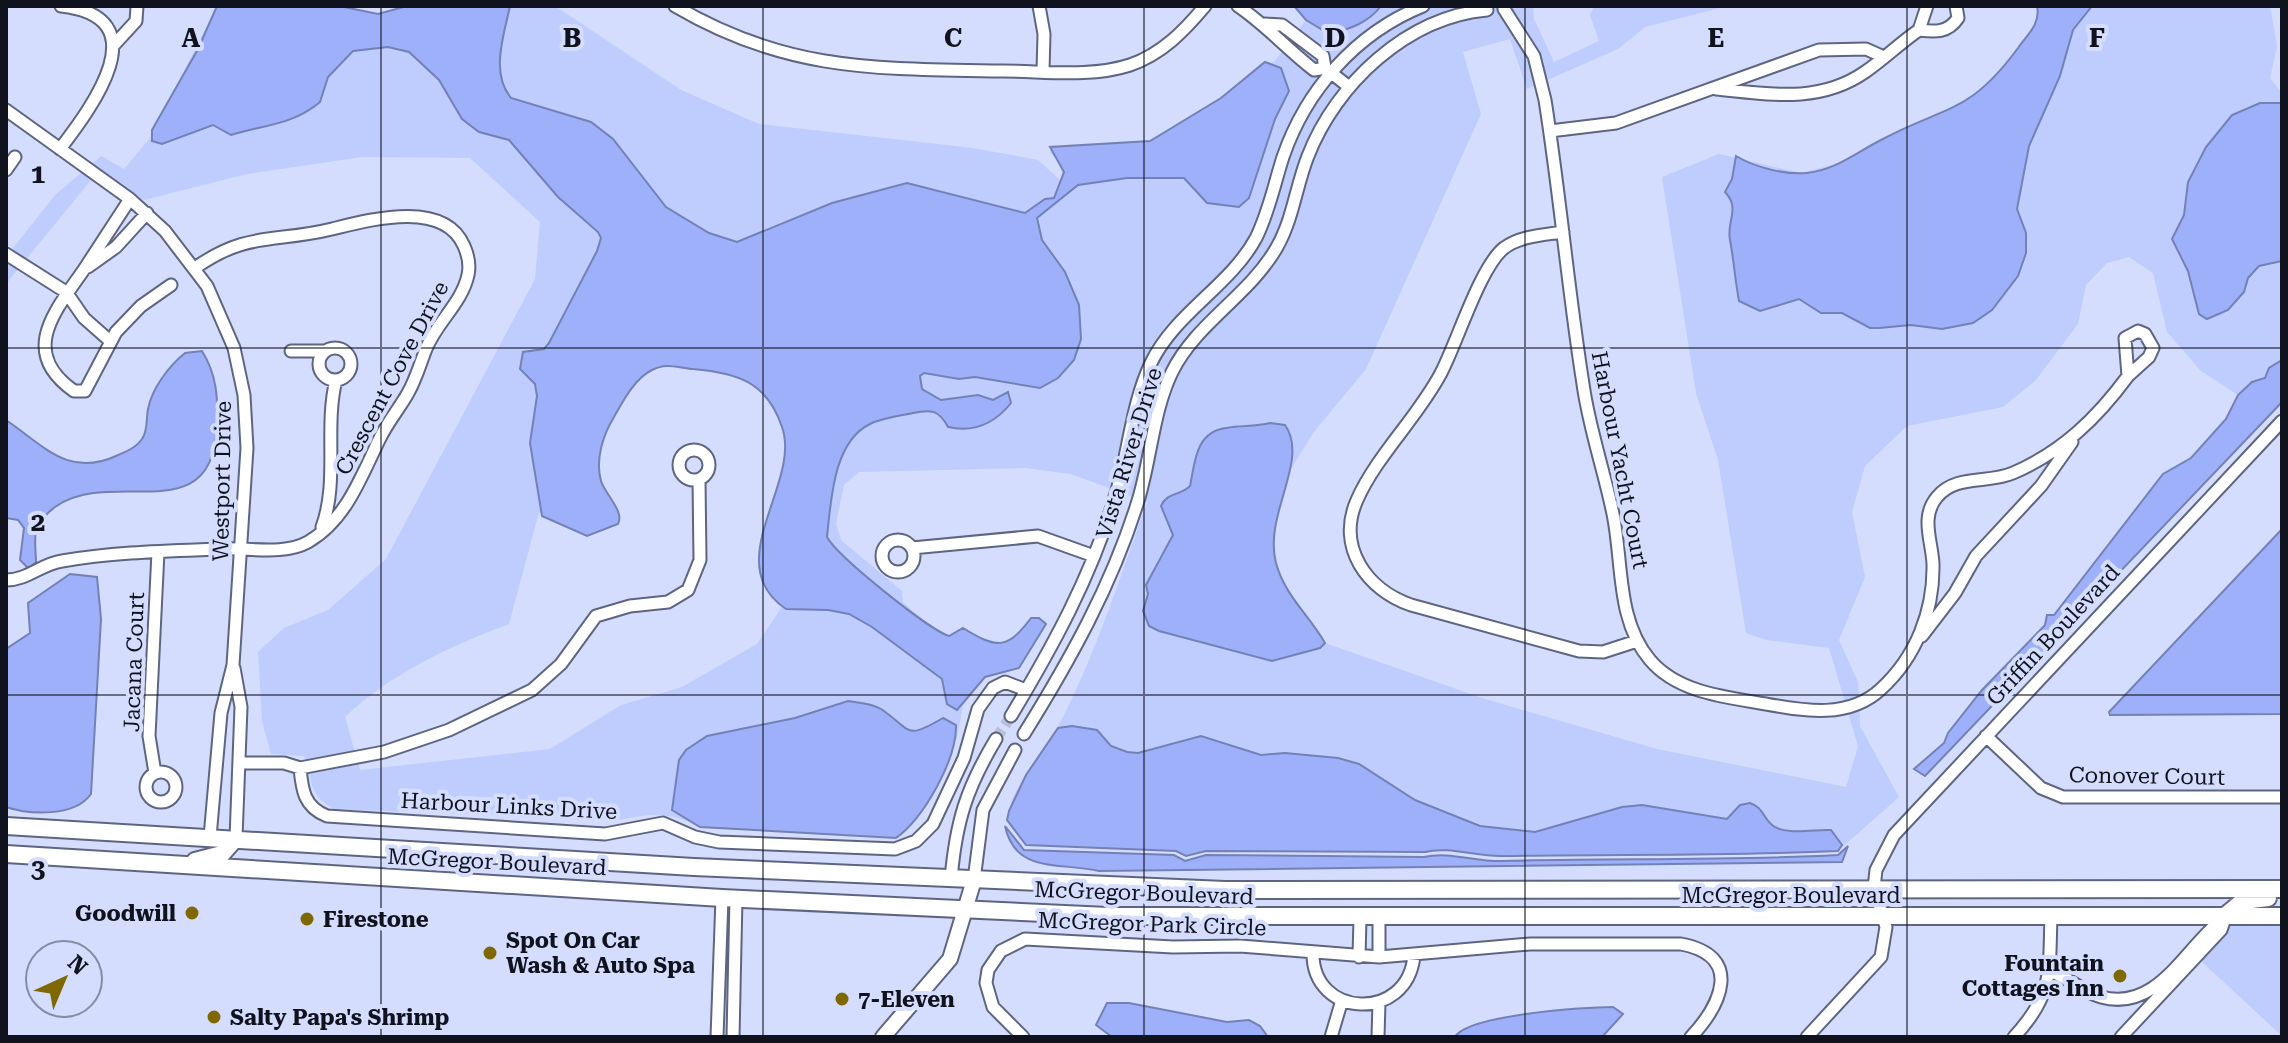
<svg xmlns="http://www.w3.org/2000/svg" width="2288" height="1043" font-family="'Roboto Serif',serif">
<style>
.green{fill:#bfccfe;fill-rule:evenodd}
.water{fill:#9eb0f9;stroke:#7381b7;stroke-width:2}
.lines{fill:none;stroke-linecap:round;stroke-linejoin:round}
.minor-tunnel{stroke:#b7bfdb;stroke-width:11;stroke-dasharray:11 5.5;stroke-linecap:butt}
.minor-casing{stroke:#5d6581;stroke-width:15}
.tertiary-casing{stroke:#5d6581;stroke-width:18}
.secondary-casing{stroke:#5d6581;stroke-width:20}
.minor{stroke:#fff;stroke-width:11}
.tertiary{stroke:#fff;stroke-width:14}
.secondary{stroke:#fff;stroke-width:16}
.grid{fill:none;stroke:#10131d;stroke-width:2;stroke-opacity:0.55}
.poi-dot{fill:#806800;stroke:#d4ddfd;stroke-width:3}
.labels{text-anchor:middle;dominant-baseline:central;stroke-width:8;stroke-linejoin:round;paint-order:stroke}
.street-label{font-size:22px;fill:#10131d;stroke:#d4ddfd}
.poi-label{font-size:22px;font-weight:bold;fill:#10131d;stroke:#d4ddfd;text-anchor:start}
.grid-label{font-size:26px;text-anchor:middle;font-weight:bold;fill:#10131d;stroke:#d4ddfd;stroke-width:8;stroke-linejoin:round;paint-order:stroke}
</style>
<rect width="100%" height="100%" fill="#d4ddfd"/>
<path class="green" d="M217 6H339L378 14 407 6H555L681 90 759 124 973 148 1038 160 1061 181 1063 167 1050 152V147L1150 141 1221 98 1261 63 1274 62 1305 21 1294 6H1533L1534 19 1554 62 1599 41 1590 15 1594 6H1728L1645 27 1618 49 1527 89 1510 39 1463 52 1481 114 1366 369 1313 433 1291 469 1274 524 1276 562 1286 590 1325 643 1485 699 1657 749 1846 787 1858 746 1829 648 1766 640 1746 633 1718 460 1696 393 1662 177 1719 154 1800 173 1845 162 1879 141 1950 111 1976 96 2004 68 2031 31 2039 16 2037 6H2270L2277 46 2270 78 2282 93V360L2269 368 2265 378 2251 382 2238 395 2201 371 2167 332 2153 273 2129 257 2107 263 2086 285 2078 324 2036 380 2003 407 1907 426 1865 466 1852 512 1865 577 1839 640 1858 682 1860 726 1899 797 1838 851 1676 856 1567 853 1501 857 1441 849 1425 852 1206 851 1186 856 1176 851 1026 845 1007 820C1011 785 1043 755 1059 725 1096 654 1120 577 1147 502L1071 474 1025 468 859 472 844 485 836 523 841 540 902 591 903 602C918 615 930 629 949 636L963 628C980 638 995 646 1015 639L1031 618H1039L1046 624 1019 668 985 677 963 706 957 738 927 805 896 838 700 827C670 812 653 813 621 820L334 809C307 794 314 782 304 756L271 754 262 721 258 652 284 628 328 610 386 559 535 279 540 222 470 158 362 157 247 174 144 200 100 169 6 284V257L55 195 101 156 124 169 150 138ZM664 365C726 367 800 383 784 464 774 517 737 557 782 607L757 644 682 687 621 705 550 749 360 770 345 717C390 674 450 646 509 624L539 512 550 521 587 536 618 524C625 511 604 493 601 479 591 440 626 378 664 365Z
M2228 922 2282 926V1036L2200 960Z"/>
<path class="water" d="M217 6H339L378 14 407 6H510C504 35 490 73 511 98L591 122 613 139 666 207 709 233 737 242 832 203 907 183 1025 213 1045 199 1054 198 1064 172 1050 147 1150 141 1221 98 1265 62 1281 68 1289 91 1275 119 1249 198 1239 207 1207 203 1184 178H1127L1078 185 1037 218 1042 240 1065 272 1079 305 1081 339 1074 360 1058 378 1040 388 975 377 959 379 924 373 920 376 922 389 941 400 978 395 993 400 1008 392 1011 403C995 423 974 433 948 427 939 410 931 409 913 413 899 416 882 418 870 424 833 442 831 501 827 537 837 556 929 630 949 636L963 628C997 649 1007 650 1031 618H1039L1046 624 1019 668 985 677 957 710 947 704 942 679 872 627 849 614 828 610 786 609C718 563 802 483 782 427 767 382 738 373 693 369 678 368 667 362 652 370 635 378 623 401 614 417 603 435 595 460 601 481 605 494 625 512 618 524L587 536 542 516 530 443 537 396 535 384 520 369 523 352 544 349 549 343 597 251 601 238 598 232 558 197 509 140 479 132 462 119 439 80 409 52 388 47 353 51 328 77 320 102C293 125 263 125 231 135L213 125 162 144 152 141V130L198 49Z
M1294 6H1381C1368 23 1350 29 1329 34L1306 20Z
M2037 6H2092L2073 30 2060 76 2029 146 2017 209 2026 233V253L2018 276 1992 310 1973 323 1942 329 1911 325 1879 328H1870L1842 313H1821L1799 299 1760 311 1739 301C1735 280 1734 261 1730 240 1726 221 1741 209 1725 192L1732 179 1736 156C1754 167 1785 175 1807 173 1835 170 1854 154 1879 141 1945 105 1968 116 2018 48 2027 35 2041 24 2037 6Z
M2260 103H2282V261L2259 266 2248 278 2244 292 2228 310 2207 319 2199 314 2188 271 2172 239 2184 215 2188 182 2206 147 2232 115Z
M202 351C217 375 218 398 217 426 213 533 112 466 55 507 48 512 38 523 36 531 34 540 36 553 36 562L29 569 20 560 24 528 18 520 6 518V420C43 445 68 478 116 456 125 452 136 448 142 439 148 431 146 419 148 409 152 388 169 366 185 353Z
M2282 360V402L1925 776 1914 769 1944 743 1948 733 1982 690 2045 625 2047 615H2054L2163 474 2191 458 2226 419 2238 395 2252 382 2265 378 2269 368Z
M1270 423 1285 425C1310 460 1263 515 1276 563 1285 596 1309 615 1325 643L1320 648 1272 661 1159 631 1149 626 1143 611 1148 594 1146 585 1173 535 1161 506C1167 492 1180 496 1190 486 1195 463 1195 432 1226 428 1242 425 1254 427 1270 423Z
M2282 529V714L2110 715 2109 712Z
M70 574 97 577 101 619 91 794C75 817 30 815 6 807V649L30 633 28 603Z
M848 701C860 703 871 703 881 709 912 730 904 741 943 718L956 725C957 759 924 818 896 838L700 827 672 810 679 760 686 750 707 736 795 718Z
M1072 726 1097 730 1111 746 1127 752 1138 753 1201 736 1261 755 1285 753 1338 758 1359 764 1415 800 1480 826 1535 832 1622 807 1642 805 1727 819 1740 805 1750 803C1764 808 1762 817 1772 825 1785 836 1815 829 1831 830L1842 845 1838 851C1727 856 1615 854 1503 856 1477 857 1449 846 1425 852L1206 851 1186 856 1176 851 1026 845 1007 820 1009 811 1026 775 1058 728Z
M1005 826 1024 850 1174 855 1185 861 1206 855 1424 857C1448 851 1477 862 1502 861 1614 858 1726 861 1838 855L1848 846 1842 862 1099 871C1060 862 1015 874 1005 826Z
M1107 1003H1129L1227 1022 1249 1020 1260 1026 1268 1037H1112L1096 1025Z
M1613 1007 1623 1014 1602 1037H1455C1467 1015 1585 1007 1613 1007Z"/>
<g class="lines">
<path class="minor-tunnel" d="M996 739 1011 716"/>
<defs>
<path id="minor" d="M675 6C787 72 878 69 1003 71 1044 71 1090 78 1130 65 1162 54 1184 31 1205 6
M1039 6 1044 34 1043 71
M1238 6C1266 25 1287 49 1314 70L1325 68 1348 86
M1927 6 1919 30C1935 32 1948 33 1958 18L1956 6
M1504 9 1534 56 1545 100C1560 194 1568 290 1583 384 1589 428 1604 470 1613 514 1623 562 1616 620 1650 660 1678 693 1726 697 1766 704 1805 711 1849 719 1881 689 1916 657 1934 611 1933 564 1932 541 1920 517 1937 497 1956 474 1988 484 2013 473 2062 452 2097 418 2128 376
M1265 24 1282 25 1323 56 1325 68
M113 46 136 21 137 6
M1716 89C1768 94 1819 104 1865 72 1884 59 1900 43 1919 30
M6 110 130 199 165 231 207 286 234 348 244 395 247 448 233 665 221 713 210 837
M1550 131 1616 123 1819 50 1866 49 1884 57
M60 149C92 107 160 17 61 6
M6 170 15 157
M130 199C115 222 100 245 85 268 57 309 17 351 74 391H85L116 332 141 306 171 285
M1563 232C1543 235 1520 236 1504 248 1480 267 1457 343 1441 373 1418 417 1377 455 1357 500 1336 547 1367 590 1411 605L1579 651 1603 652 1637 641
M6 254 66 292 84 318 110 341
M88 267 116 247 147 213
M2138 331 2145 334 2153 348 2149 357 2128 376 2125 338Z
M319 364a16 16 0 1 1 32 0a16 16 0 1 1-32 0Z
M291 351H325
M679 465a15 15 0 1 1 30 0a15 15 0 1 1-30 0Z
M322 527C339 481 324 428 336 380
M882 556a16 16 0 1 1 32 0a16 16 0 1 1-32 0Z
M912 548 1038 536 1094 556
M6 580C28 580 41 564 62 561 113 552 167 551 219 549 247 547 283 556 308 542 346 520 361 477 379 440 387 423 399 409 408 393 416 379 420 364 426 349 436 323 462 303 468 275 470 266 468 255 464 246 444 199 369 220 332 229 275 243 247 231 195 268
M1922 636 1955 593 1976 556 2041 486 2072 442
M234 668 241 707 236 838
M1011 716C1053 646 1091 577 1115 497 1129 453 1131 405 1151 363 1175 313 1230 286 1256 238 1269 212 1274 185 1283 157 1306 90 1356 33 1423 6
M1024 734C1070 660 1112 585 1138 501 1151 459 1153 411 1172 372 1196 323 1250 295 1277 247 1293 219 1296 186 1308 156 1336 84 1407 17 1487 10
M1986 736 2041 788 2063 797H2282
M241 763H284L300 768 384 752 449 730 532 690 561 664 596 616 630 606 668 602 688 590 700 560 699 479
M300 768C302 790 304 807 327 816L605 834 663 823 695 837 719 842 895 849 916 841 933 824 964 758 978 709 993 688 1005 682 1026 690
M146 787a15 15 0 1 1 30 0a15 15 0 1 1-30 0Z
M155 773 149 736 158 552
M951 879C956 822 966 789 996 739
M974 880 983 810 1015 750
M1313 953C1312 1018 1407 1023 1414 956
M1359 957 1360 918
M1379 957V918
M2051 972C2069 977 2082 992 2101 997 2159 1013 2186 945 2226 916
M717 1037 722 898
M733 1037 736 898
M1023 1037 993 1007 986 983 988 970 1001 951 1025 939 1173 947 1240 946 1379 957 1530 944H1681C1744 956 1721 1005 1691 1037
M1331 1037 1342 1000
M1378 1037 1379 1002
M1807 1037 1881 957 1886 927 1874 888 1876 870 1894 835 2282 421
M2014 1037C2054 994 2049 971 2051 916
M2121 1037 2221 930 2226 916"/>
<path id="tertiary" d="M883 1037 950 959 974 880"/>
<path id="secondary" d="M6 826 694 867 1225 890 2282 889
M6 854 722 898 1108 916H2282
M195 861 222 854 236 838
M2226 915 2243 901 2268 898"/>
</defs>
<use href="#minor" class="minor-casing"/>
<use href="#tertiary" class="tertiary-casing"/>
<use href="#secondary" class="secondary-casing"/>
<use href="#minor" class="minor"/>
<use href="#tertiary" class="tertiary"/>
<use href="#secondary" class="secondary"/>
</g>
<path class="grid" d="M381 6V1037M763 6V1037M1144 6V1037M1525 6V1037M1907 6V1037M6 348H2282M6 695H2282"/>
<g class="poi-dot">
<circle cx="192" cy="913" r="8"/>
<circle cx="307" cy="919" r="8"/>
<circle cx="490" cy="953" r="8"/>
<circle cx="2120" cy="976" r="8"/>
<circle cx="842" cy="999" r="8"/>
<circle cx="214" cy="1017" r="8"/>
</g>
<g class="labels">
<g class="street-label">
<text transform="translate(392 378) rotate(-62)">Crescent Cove Drive</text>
<text transform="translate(1129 453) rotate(-73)">Vista River Drive</text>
<text transform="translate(1620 460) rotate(79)">Harbour Yacht Court</text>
<text transform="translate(222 481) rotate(-89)">Westport Drive</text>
<text transform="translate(2053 635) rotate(-47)">Griffin Boulevard</text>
<text transform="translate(134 662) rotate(-88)">Jacana Court</text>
<text transform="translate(2147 776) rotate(1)">Conover Court</text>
<text transform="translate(509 806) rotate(3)">Harbour Links Drive</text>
<text transform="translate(497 862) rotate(3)">McGregor Boulevard</text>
<text transform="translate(1144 893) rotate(2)">McGregor Boulevard</text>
<text x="1791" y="895">McGregor Boulevard</text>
<text transform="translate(1152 924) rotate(2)">McGregor Park Circle</text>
</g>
<g class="poi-label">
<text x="176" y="913" text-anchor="end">Goodwill</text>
<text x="323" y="919">Firestone</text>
<text x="506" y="940">Spot On Car<tspan x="506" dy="25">Wash &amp; Auto Spa</tspan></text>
<text x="2104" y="963" text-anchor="end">Fountain<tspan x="2104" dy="25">Cottages Inn</tspan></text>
<text x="858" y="999">7-Eleven</text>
<text x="230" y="1017">Salty Papa's Shrimp</text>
</g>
</g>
<g class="grid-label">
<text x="191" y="47">A</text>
<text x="572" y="47">B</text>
<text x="953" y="47">C</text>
<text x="1335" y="47">D</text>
<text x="1716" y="47">E</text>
<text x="2097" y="47">F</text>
<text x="38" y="183">1</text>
<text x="38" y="531">2</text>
<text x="38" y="878">3</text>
</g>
<rect width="2288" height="1043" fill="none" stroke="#10131d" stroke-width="16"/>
<g transform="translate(64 979) rotate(44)"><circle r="38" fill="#d4ddfd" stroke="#868ca3" stroke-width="2"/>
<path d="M0-6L14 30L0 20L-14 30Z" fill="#806800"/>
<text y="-12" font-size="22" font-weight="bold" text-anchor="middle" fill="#10131d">N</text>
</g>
</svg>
